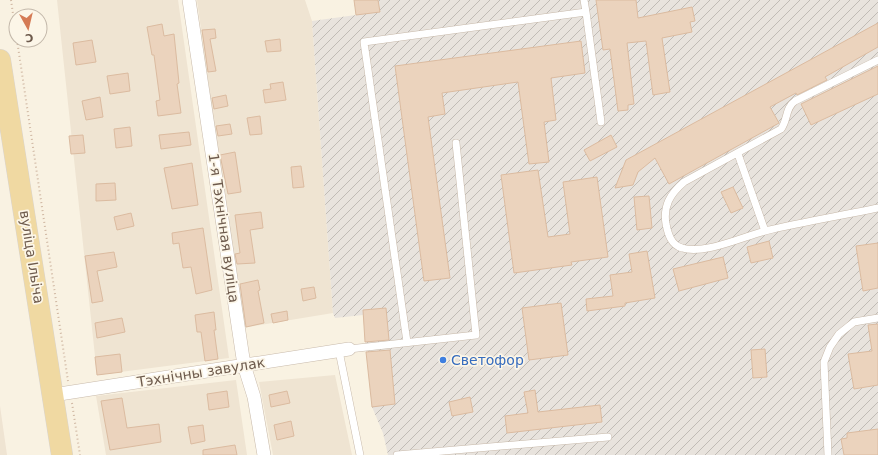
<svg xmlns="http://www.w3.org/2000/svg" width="878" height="455" font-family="'DejaVu Sans',sans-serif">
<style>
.residential{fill:#efe4d2}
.industrial{fill:url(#industrial-furrows)}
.building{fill:#ebd3bd;stroke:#dbbba0}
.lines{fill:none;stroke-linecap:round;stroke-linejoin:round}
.lane-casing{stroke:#c8baab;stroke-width:8}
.street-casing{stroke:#c8baab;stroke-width:14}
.primary-casing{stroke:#d9d4d0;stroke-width:22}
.path{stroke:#cfb6a1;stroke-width:2;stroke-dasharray:1 3;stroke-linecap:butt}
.lane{stroke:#fff;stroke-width:7}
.street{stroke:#fff;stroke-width:13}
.primary{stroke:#f0d9a2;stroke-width:21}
.shop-dot{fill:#3f7fe0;stroke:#fcf6e8;stroke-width:1.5}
.labels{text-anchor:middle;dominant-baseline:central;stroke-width:3.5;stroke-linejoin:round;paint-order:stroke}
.street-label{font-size:14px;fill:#6d5a4c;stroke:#fcf6e8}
.shop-label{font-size:14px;fill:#366cbe;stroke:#fcf6e8;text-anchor:start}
</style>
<defs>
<pattern id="industrial-furrows" width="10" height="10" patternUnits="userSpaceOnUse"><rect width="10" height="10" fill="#e8e3dd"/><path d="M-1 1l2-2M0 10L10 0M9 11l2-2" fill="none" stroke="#c0bbb5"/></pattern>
</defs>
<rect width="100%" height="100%" fill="#f9f2e2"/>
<path class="residential" d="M57 0H178L229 358 97 375Z
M197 0H305L312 21 333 313 242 328Z
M335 375 352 455H273L259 382Z
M236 380 247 455H106L96 396Z
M0 406 7 455H0Z"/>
<path class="industrial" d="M354 0H878V455H388L383 433 372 407 363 315 335 318 333 313 312 21 356 15Z"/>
<path class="building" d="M354 0H378L380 12 356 15Z
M596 0H636L638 18 692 7 695 21 690 22 692 32 662 38 670 92 653 95 646 41 627 43 634 104 628 105V110L618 111 610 49 603 50Z
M878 23V47L825 77 827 80 797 95 796 93 770 107 779 123 669 184 655 158 638 172 633 185 615 188 626 160Z
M162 24 164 36 174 34 179 83 177 84 181 113 158 116 156 101 160 100 154 55H152L147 27Z
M215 29 216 38 210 39 216 71 208 72 202 30Z
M280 39 281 51 267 52 265 41Z
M92 40 96 62 76 65 73 43Z
M581 41 585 73 551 78 556 120 544 122 549 162 529 164 518 82 442 93 445 114 428 117 450 278 424 281 395 66Z
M878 66V94L811 125 801 104Z
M128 73 130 91 110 94 107 76Z
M283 82 286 100 265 103 263 90 271 89 270 84Z
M226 95 228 106 214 109 212 98Z
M100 97 103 117 86 120 82 101Z
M260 116 262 134 250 135 247 118Z
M230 124 232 134 218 136 216 126Z
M130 127 132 146 116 148 114 129Z
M189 132 191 145 161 149 159 135Z
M83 135 85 153 71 154 69 136Z
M611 135 617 147 590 161 584 150Z
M235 152 241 192 228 194 220 155Z
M192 163 198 205 172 209 164 168Z
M301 166 304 187 293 188 291 167Z
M538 170 548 237 570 234 563 182 597 177 608 257 571 262 572 265 514 273 501 175Z
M115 183 116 200 96 201V184Z
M733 187 743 208 731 213 721 192Z
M649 196 652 228 637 230 634 197Z
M261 212 263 228 250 230 255 263 237 264 235 254 240 253 235 215Z
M131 213 134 226 117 230 114 217Z
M203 228 212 290 196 294 191 267 183 268 179 243 173 244 172 233Z
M769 241 773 258 751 263 747 247Z
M878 243V288L863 291 856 246Z
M647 251 655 298 625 303V306L587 311 586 299 613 296 610 275 632 272 629 254Z
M114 252 117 267 97 271 103 301 92 303 85 256Z
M723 257 728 278 679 291 673 269Z
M258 280 260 290 258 291 264 323 246 327 240 284Z
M314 287 316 298 303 301 301 289Z
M561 303 568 355 529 360 522 308Z
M386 308 389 340 365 342 363 310Z
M287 311 288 320 273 323 271 314Z
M214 312 216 330H214L218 359 205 361 201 332H197L195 315Z
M122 318 125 332 97 338 95 323Z
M878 324V385L854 389 848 354 872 351 868 325Z
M765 349 767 377 753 378 751 350Z
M390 350 395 404 372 407 366 352Z
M120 354 122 372 97 375 95 357Z
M535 390 538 412 600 405 602 422 507 433 505 416 528 413 524 392Z
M227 391 229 407 209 410 207 394Z
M287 391 290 403 271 407 269 395Z
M470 397 473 412 452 416 449 402Z
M122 398 127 428 159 424 161 442 110 450 101 401Z
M291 421 294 436 277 440 274 425Z
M203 425 205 441 191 444 188 427Z
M878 429V455H844L841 439 847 438V433Z
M235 445 237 455H203V450Z"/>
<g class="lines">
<defs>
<path id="lane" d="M584 0 586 12
M878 60 795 101C785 108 788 120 781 129L684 182C670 194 663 206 666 224 668 234 671 245 682 248 704 255 742 237 765 231 802 222 840 216 878 208
M738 154 765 231
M407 342 364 42 586 12 601 122
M349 349 476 335 456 143
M339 351 360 455
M397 455 608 437
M828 455 824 362 830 347 839 334 854 322 878 318"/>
<path id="street" d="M189 0 244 365 254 397 264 455
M53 395 349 349"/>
<path id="primary" d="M0 60 62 455"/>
</defs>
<use href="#lane" class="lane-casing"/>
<use href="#street" class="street-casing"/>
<use href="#primary" class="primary-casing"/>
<path class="path" d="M11 0 16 35
M17 40 68 381
M72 403 80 455"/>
<use href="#lane" class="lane"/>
<use href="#street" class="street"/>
<use href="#primary" class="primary"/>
</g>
<circle class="shop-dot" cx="443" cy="360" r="4"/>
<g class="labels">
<g class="street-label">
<text transform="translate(224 228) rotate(82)">1-я Тэхнічная вуліца</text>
<text transform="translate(32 257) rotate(81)">вуліца Ільіча</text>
<text transform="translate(201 372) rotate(-9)">Тэхнічны завулак</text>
</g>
<g class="shop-label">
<text x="451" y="360">Светофор</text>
</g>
</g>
<g transform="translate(28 28) rotate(172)"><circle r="19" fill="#fcf6e8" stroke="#c3b8aa"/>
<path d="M0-3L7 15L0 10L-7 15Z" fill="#d57b55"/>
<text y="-6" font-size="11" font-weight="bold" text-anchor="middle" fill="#6d5a4c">С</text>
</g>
</svg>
